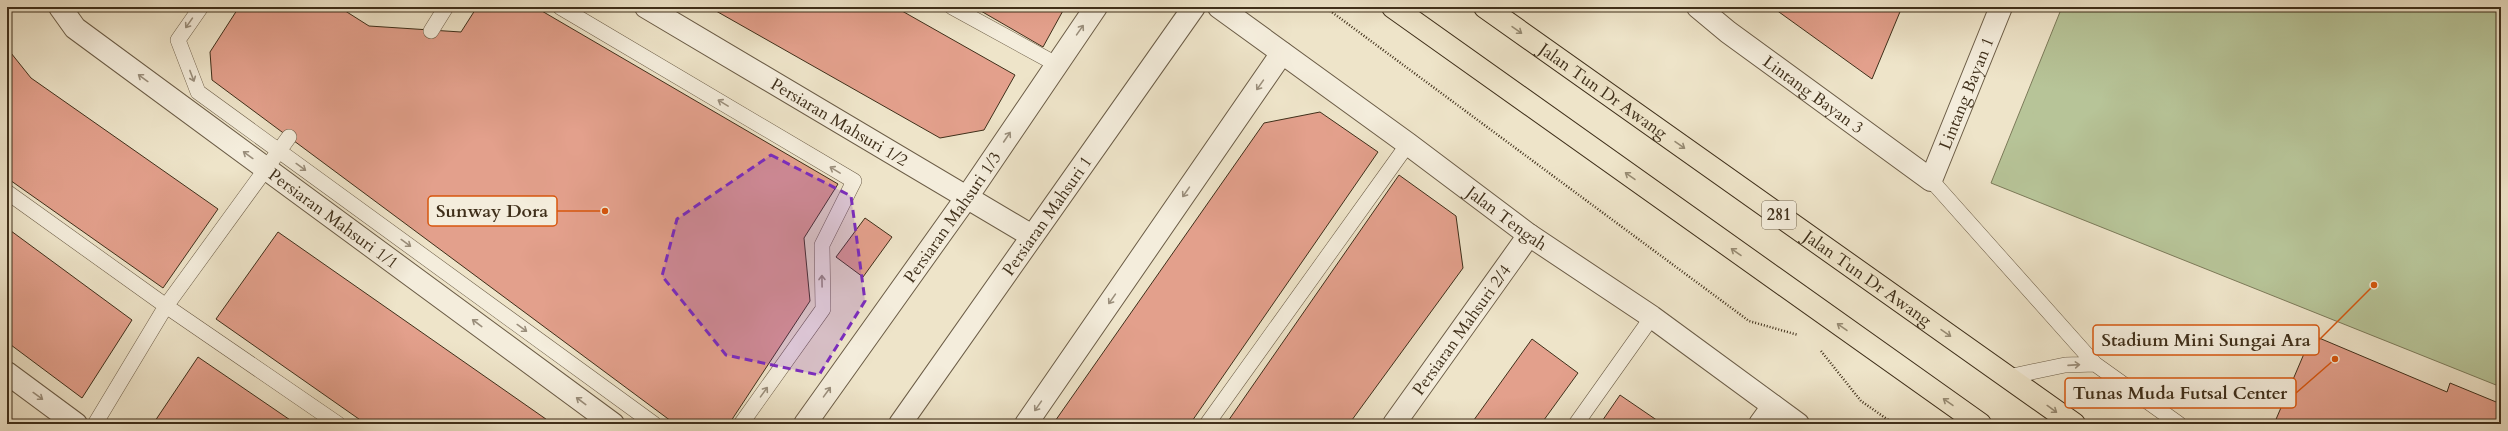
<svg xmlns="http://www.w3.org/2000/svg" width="2508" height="431" font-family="Cardo,serif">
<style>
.pitch{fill:#b7c498;stroke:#7b7a59}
.building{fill:#e3a08c;stroke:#3f2f1a}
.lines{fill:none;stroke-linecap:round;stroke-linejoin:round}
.service-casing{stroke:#6b5c46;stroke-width:16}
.minor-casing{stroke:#6b5c46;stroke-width:24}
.tertiary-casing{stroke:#6b5c46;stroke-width:24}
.primary-casing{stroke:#3f2f1a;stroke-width:24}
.path{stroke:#3f2f1a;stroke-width:2.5;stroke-dasharray:1 2;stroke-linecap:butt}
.service{stroke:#f4eddc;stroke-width:15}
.minor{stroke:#f4eddc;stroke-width:22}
.tertiary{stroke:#f4eddc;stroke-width:22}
.primary{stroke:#eee4c9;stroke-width:22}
.oneway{stroke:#9a8e7b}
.oneway2{stroke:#968a72}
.marked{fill:#7b2cbf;fill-opacity:0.2;stroke:#7b2cbf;stroke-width:3;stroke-dasharray:8 5;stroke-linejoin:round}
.labels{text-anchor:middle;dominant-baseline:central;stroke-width:3.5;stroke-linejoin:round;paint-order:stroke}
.shield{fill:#f4eddc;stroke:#756854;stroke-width:1}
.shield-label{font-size:16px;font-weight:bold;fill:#3f2f1a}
.street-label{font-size:17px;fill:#3f2f1a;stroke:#f4eddc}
.leader{fill:none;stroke:#d7550d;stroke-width:1.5}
.callout-dot{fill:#d7550d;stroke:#f4eddc;stroke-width:1.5}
.callout{fill:#f4eddc;stroke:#d7550d;stroke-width:1.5}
.callout-label{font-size:18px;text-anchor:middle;font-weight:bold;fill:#3f2f1a}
</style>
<rect width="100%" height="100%" fill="#eee4c9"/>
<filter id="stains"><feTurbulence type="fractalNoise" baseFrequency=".005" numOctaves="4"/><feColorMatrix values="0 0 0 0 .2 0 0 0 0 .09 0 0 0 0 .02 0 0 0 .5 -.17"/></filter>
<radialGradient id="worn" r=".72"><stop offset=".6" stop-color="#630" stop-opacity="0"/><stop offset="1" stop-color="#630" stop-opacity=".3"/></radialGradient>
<path class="pitch" d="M2062 7H2501V387L1991 183Z"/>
<path class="building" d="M239 7H339L369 26 461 32 477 7H535L838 184 804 238 810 301 729 424H675L212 80 210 52Z
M709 7H895L1015 75 984 130 940 138Z
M974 7H1065L1043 47Z
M1772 7H1902L1872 79Z
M7 48 31 78 218 209 163 288 7 178Z
M1320 112 1378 152 1190 424H1053L1264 123Z
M1399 175 1456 216 1463 268 1349 424H1226Z
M865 218 892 237 863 277 836 257Z
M7 228 132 320 82 398 7 342Z
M278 232 553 424H366L216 319Z
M2312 335 2447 392 2450 383 2501 404V424H2274Z
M1532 339 1578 373 1541 424H1471Z
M198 357 296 424H153Z
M1620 395 1661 423V424H1600Z"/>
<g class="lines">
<defs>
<path id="service" d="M201 7 178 40 198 92 654 424
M560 7 854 181 822 245 823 309 741 424
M952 7 1056 64
M431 31 446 7
M1931 180 2095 364
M7 192 166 306 338 424
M2008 377 2065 365 2095 364 2179 424
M95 424 166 306 289 137
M1207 424 1408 144
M1576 424 1652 317"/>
<g id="minor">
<path id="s1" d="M60 7 75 28 613 424"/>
<path id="s2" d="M646 7 1032 236"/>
<path id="s3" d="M1219 7 1408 144 1529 235 1652 317 1798 424"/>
<path id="s4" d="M1698 7 1728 32 1931 180 2001 7"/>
<path d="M7 373 76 424"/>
<path id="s5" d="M805 424 967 197 1096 7"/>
<path d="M1026 424 1282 53"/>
<path id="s6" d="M1394 424 1529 235"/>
<path d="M1760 424 1773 406"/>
</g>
<g id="tertiary">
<path id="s7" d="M900 424 1194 7"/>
</g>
<g id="primary">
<path d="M1393 7 1980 424"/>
<path id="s8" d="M1485 7 2074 424"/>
</g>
</defs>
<use href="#service" class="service-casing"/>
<use href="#minor" class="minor-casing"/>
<use href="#tertiary" class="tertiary-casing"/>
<use href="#primary" class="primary-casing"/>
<path class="path" d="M1325 7 1749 321 1798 335
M1821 351 1861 401 1894 424"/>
<use href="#service" class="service"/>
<use href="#minor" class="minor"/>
<use href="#tertiary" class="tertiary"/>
<use href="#primary" class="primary"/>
</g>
<defs><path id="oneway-shaft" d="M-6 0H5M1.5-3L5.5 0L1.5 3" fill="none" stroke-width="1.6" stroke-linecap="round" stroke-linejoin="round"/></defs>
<g class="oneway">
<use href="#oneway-shaft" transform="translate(189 23) rotate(125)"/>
<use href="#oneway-shaft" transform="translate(1080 30) rotate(-55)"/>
<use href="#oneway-shaft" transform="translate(192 76) rotate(69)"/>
<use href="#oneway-shaft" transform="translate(143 78) rotate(-144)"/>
<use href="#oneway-shaft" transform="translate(1260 85) rotate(125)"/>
<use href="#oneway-shaft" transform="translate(723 103) rotate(-149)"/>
<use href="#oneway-shaft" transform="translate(1007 137) rotate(-56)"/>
<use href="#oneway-shaft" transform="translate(248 155) rotate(-144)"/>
<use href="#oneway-shaft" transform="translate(301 167) rotate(36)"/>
<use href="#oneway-shaft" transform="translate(835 170) rotate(-149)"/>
<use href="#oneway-shaft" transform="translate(1186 192) rotate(125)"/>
<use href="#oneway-shaft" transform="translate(406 243) rotate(36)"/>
<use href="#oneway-shaft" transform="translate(822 281) rotate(-91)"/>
<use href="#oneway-shaft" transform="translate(1112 299) rotate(125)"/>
<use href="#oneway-shaft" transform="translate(477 323) rotate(-143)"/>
<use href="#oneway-shaft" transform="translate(522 328) rotate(36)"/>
<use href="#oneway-shaft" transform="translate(2074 365) rotate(-4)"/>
<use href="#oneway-shaft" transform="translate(764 392) rotate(-54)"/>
<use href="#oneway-shaft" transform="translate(827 392) rotate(-54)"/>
<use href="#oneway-shaft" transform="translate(38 396) rotate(36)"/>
<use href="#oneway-shaft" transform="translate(581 401) rotate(-143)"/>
<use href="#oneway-shaft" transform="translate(1038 406) rotate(125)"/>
</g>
<g class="oneway2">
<use href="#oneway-shaft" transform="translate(1517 30) rotate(35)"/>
<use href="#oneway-shaft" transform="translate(1680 145) rotate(35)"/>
<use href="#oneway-shaft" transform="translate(1630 176) rotate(-145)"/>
<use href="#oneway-shaft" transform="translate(1736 252) rotate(-145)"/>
<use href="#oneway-shaft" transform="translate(1842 327) rotate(-145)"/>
<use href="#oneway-shaft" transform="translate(1946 333) rotate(35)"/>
<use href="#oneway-shaft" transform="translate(1948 402) rotate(-145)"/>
<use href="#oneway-shaft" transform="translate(2052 409) rotate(36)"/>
</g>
<path class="marked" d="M771 155 851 196 865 301 819 375 726 355 662 276 677 219Z"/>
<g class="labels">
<rect class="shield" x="1762" y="201" width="34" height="28" rx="3"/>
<g class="shield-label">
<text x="1779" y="215">281</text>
</g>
<g class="street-label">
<text stroke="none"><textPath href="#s8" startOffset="145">Jalan Tun Dr Awang</textPath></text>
<text stroke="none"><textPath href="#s4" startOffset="384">Lintang Bayan 1</textPath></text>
<text stroke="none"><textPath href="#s4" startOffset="145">Lintang Bayan 3</textPath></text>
<text stroke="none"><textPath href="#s2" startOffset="225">Persiaran Mahsuri 1/2</textPath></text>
<text stroke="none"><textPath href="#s7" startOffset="255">Persiaran Mahsuri 1</textPath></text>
<text stroke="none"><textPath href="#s5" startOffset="254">Persiaran Mahsuri 1/3</textPath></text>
<text stroke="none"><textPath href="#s3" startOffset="357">Jalan Tengah</textPath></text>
<text stroke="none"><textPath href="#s1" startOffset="347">Persiaran Mahsuri 1/1</textPath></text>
<text stroke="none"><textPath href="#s8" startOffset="469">Jalan Tun Dr Awang</textPath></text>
<text stroke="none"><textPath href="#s6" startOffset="116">Persiaran Mahsuri 2/4</textPath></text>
</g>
</g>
<path class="leader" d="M605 211L557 211M2374 285L2319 340M2335 359L2296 393"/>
<g class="callout-dot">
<circle cx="605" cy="211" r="4"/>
<circle cx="2374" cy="285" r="4"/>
<circle cx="2335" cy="359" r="4"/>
</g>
<g class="callout">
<rect x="428" y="196" width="129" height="30" rx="4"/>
<rect x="2093" y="325" width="226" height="30" rx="4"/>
<rect x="2065" y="378" width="231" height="30" rx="4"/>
</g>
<g class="callout-label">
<text x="492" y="217">Sunway Dora</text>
<text x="2206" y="346">Stadium Mini Sungai Ara</text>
<text x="2180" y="399">Tunas Muda Futsal Center</text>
</g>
<rect width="2508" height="431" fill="none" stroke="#eee4c9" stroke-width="24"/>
<rect x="8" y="8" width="2492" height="415" fill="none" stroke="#3f2f1a" stroke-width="2"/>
<rect x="12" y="12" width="2484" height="407" fill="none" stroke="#3f2f1a"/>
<rect width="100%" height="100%" filter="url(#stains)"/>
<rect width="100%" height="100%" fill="url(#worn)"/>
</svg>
